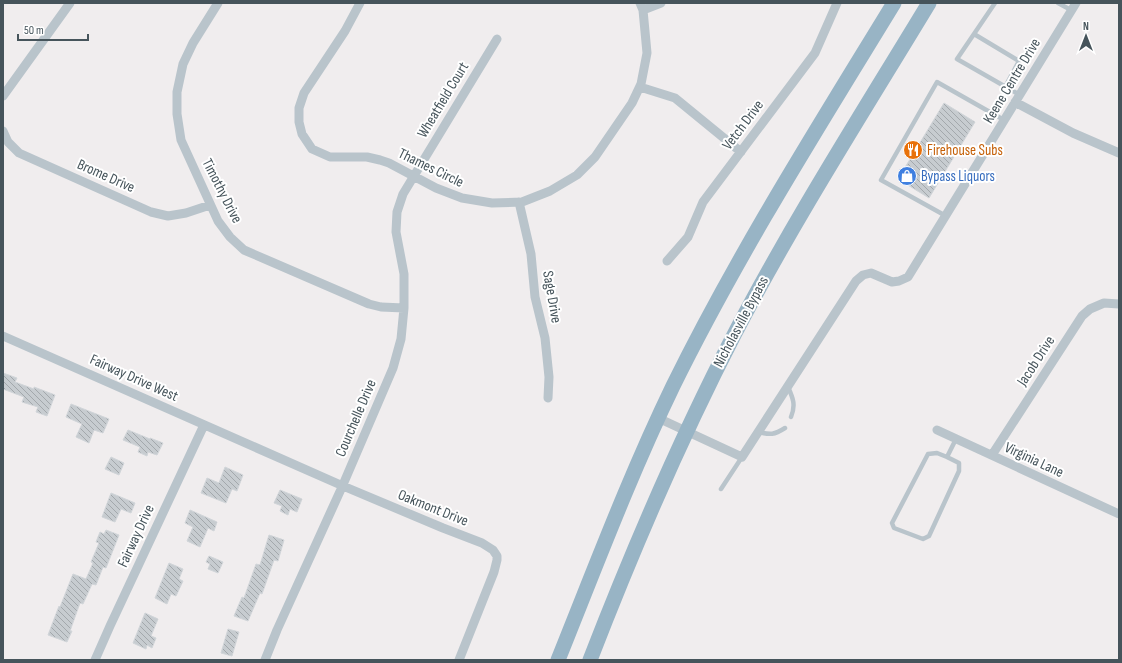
<svg xmlns="http://www.w3.org/2000/svg" width="1122" height="663" font-family="'Sofia Sans Condensed',sans-serif">
<style>
.building{fill:url(#building-back-hatch);stroke:#d1d5d9}
.lines{fill:none;stroke-linecap:round;stroke-linejoin:round}
.service{stroke:#b9c4cb;stroke-width:4.5}
.minor{stroke:#b9c4cb;stroke-width:9}
.trunk{stroke:#98b4c5;stroke-width:15}
.labels{text-anchor:middle;dominant-baseline:central;stroke-width:4;stroke-linejoin:round;paint-order:stroke}
.street-label{font-size:15px;fill:#46545b;stroke:#fff}
.food-label{font-size:15px;fill:#c56008;stroke:#fff;text-anchor:start}
.shop-label{font-size:15px;fill:#366cbe;stroke:#fff;text-anchor:start}
</style>
<defs>
<pattern id="building-back-hatch" width="6" height="6" patternUnits="userSpaceOnUse"><rect width="6" height="6" fill="#c7ccd0"/><path d="M-1 5l2 2M0 0l6 6M5-1l2 2" fill="none" stroke="#a3a8ac"/></pattern>
</defs>
<rect width="100%" height="100%" fill="#f0edee"/>
<path class="building" d="M944 103 975 122 929 198 898 179Z
M3 373 17 378 15 382 34 389V387L55 395 47 416 36 412 38 407 22 402 24 397 3 389Z
M71 404 109 419 103 433 94 430 89 443 76 437 82 424 66 417Z
M128 430 150 439V438L163 443 157 455 148 452 147 456 138 452 140 447 123 440Z
M111 457 124 463 119 475 105 469Z
M225 467 243 475 237 491 232 489 226 503 201 493 207 478 219 483Z
M280 490 302 499 297 512 290 509 288 515 280 511 282 506 274 503Z
M111 493 135 503 131 513 121 509 115 522 102 517Z
M190 510 217 522 214 531 208 528 200 547 187 541 193 527 185 523Z
M106 530 119 535 106 568 103 567 96 585 92 584 83 604 80 603 70 631H72L67 642 48 635 59 606 60 607 73 574 86 579 93 563 91 562 99 543 96 542 100 532 104 534Z
M269 535 284 540 278 561 274 560 262 594 260 593 248 621 234 616 242 597 244 598 256 564 260 565Z
M209 556 223 562 218 573 208 569 210 564 206 562Z
M169 563 183 569 179 579 183 581 176 596 171 594 167 604 155 598Z
M145 613 158 619 151 636 156 638 152 648 147 645 146 649 133 643Z
M228 629 239 632 232 656 221 653Z"/>
<g class="lines">
<path class="service" d="M995 3 957 59 1020 95
M1058 3 1071 10
M974 34 1019 61 1005 87
M946 216 881 180 937 82 1004 120
M788 387C793 398 796 405 791 417
M758 432C771 435 774 435 785 428
M947 457 959 463V471L929 536 923 539 894 528 892 523 928 454 937 453 947 457 956 439
M721 489 742 457"/>
<path class="minor" d="M218 3 193 43 183 64 177 92V114L181 140 218 221 230 237 244 250 369 304 381 307 404 308
M360 3 345 31 304 93 299 108V122L302 134 312 149 330 157H367L380 160 389 163 436 188 462 198 492 203 522 202 550 191 577 175 595 157 632 103 641 84 647 53 643 10 640 3
M643 10 661 3
M640 87 675 98 741 152
M3 96 70 3
M1015 102 1073 133 1119 153
M3 131 8 142 19 153 151 212 168 216 186 213 210 205
M519 202 531 254 535 297 545 338 549 377 548 398
M667 261 688 237 703 202 815 53 837 3
M3 336 343 486 443 528 482 543 493 550 497 556V560L494 572 459 660
M658 418 742 457 856 281 863 275 871 273 892 282 899 281 908 277 1076 3
M937 430 1119 514
M992 455 1082 316 1090 309 1104 303 1119 304
M95 660 110 626 204 425
M265 660 277 630 342 487 393 368 401 339 404 308V274L396 232 397 212 403 194 497 39"/>
<path class="trunk" d="M558 660C595 568 630 475 673 386 738 254 817 129 894 3
M590 660C633 549 680 439 735 333 794 220 863 112 929 3"/>
</g>
<defs>
<symbol id="restaurant-disc" viewBox="-11 -11 22 22"><circle r="9.5" fill="#e8710a" stroke="#fff"/><path d="M-5-6h1v4h1v-4h1v4h1v-4h1v5L-1.5 .5V6h-2V.5L-5-1ZM5-6V6H3V1.5H1.5Q1.5-4 5-6Z" fill="#fff"/></symbol>
<symbol id="shop-disc" viewBox="-11 -11 22 22"><circle r="9.5" fill="#3f7fe0" stroke="#fff"/><path d="M-5-2.5h2.3a2.7 3.5 0 0 1 5.4 0H5L5.5 6h-11ZM-1.5-2.5h3a1.5 2.3 0 0 0-3 0Z" fill="#fff"/></symbol>
</defs>
<g fill-rule="evenodd">
<use href="#restaurant-disc" x="902" y="139" width="22" height="22"/>
<use href="#shop-disc" x="896" y="165" width="22" height="22"/>
</g>
<g class="labels">
<g class="street-label">
<text transform="translate(1012 81) rotate(-59)">Keene Centre Drive</text>
<text transform="translate(443 100) rotate(-59)">Wheatfield Court</text>
<text transform="translate(743 125) rotate(-53)">Vetch Drive</text>
<text transform="translate(431 168) rotate(26)">Thames Circle</text>
<text transform="translate(106 176) rotate(24)">Brome Drive</text>
<text transform="translate(222 191) rotate(63)">Timothy Drive</text>
<text transform="translate(552 297) rotate(80)">Sage Drive</text>
<text transform="translate(741 322) rotate(-62)">Nicholasville Bypass</text>
<text transform="translate(1036 361) rotate(-57)">Jacob Drive</text>
<text transform="translate(134 378) rotate(24)">Fairway Drive West</text>
<text transform="translate(356 418) rotate(-67)">Courchelle Drive</text>
<text transform="translate(1034 460) rotate(25)">Virginia Lane</text>
<text transform="translate(433 508) rotate(22)">Oakmont Drive</text>
<text transform="translate(136 536) rotate(-65)">Fairway Drive</text>
</g>
<g class="food-label">
<text x="927" y="150">Firehouse Subs</text>
</g>
<g class="shop-label">
<text x="921" y="176">Bypass Liquors</text>
</g>
</g>
<rect width="1122" height="663" fill="none" stroke="#46545b" stroke-width="8"/>
<g transform="translate(1086 36)" stroke="#ffffff" stroke-width="3" paint-order="stroke">
<path d="M0-3L7 15L0 10L-7 15Z" fill="#46545b"/>
<text y="-6" font-size="11" font-weight="bold" text-anchor="middle" fill="#46545b">N</text>
</g>
<path d="M18 34v6h70v-6" fill="none" stroke="#46545b" stroke-width="2"/>
<text x="24" y="34" font-size="12" fill="#46545b" stroke="#ffffff" stroke-width="3" paint-order="stroke">50 m</text>
</svg>
